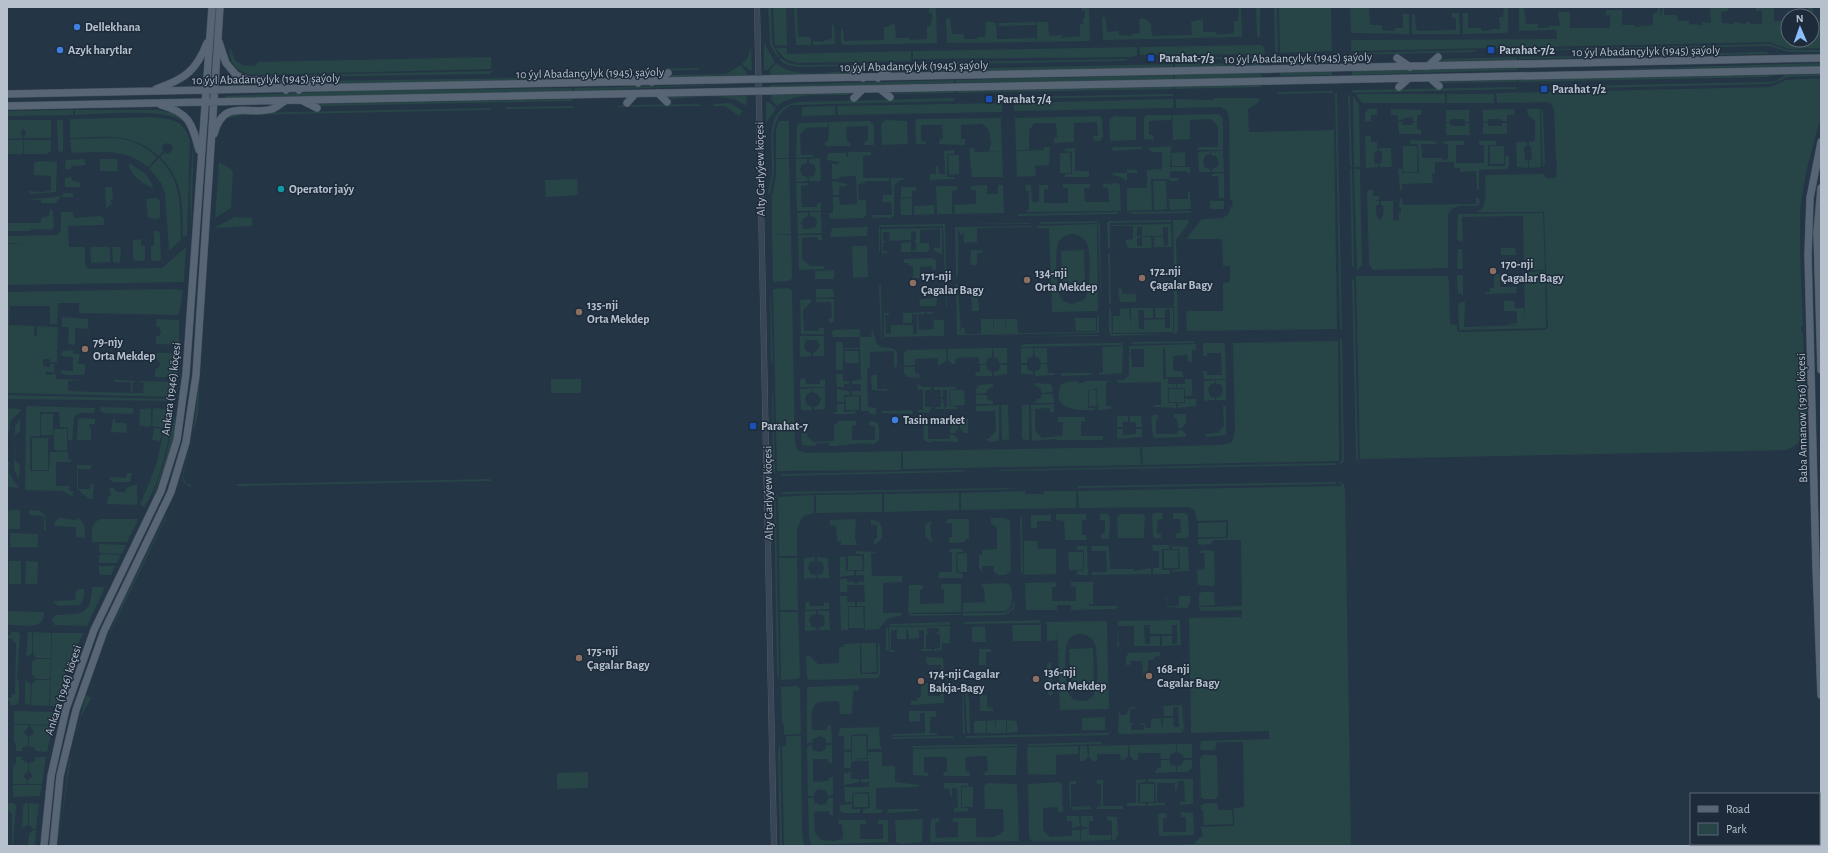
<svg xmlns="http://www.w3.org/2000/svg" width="1828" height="853" font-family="'Alegreya Sans',sans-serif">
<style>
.green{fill:#274546;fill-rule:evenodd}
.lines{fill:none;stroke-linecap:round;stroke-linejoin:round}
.minor-casing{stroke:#586472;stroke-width:6}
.major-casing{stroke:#465261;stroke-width:8}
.minor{stroke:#394655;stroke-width:5.5}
.major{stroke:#576575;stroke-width:7}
.shop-dot{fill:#3f7fe0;stroke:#1e2b3a;stroke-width:1.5}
.transit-dot{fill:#1a4fb4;stroke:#1e2b3a;stroke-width:1.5}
.culture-dot{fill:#0f9aa8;stroke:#1e2b3a;stroke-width:1.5}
.education-dot{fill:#8d6e63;stroke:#1e2b3a;stroke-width:1.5}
.labels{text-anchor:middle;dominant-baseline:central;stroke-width:3;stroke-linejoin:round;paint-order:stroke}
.poi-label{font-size:12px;font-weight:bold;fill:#b7c1ce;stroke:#1e2b3a;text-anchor:start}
.street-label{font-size:12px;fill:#b7c1ce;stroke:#1e2b3a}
</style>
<rect width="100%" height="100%" fill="#243546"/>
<path class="green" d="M768 7H771L772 42 779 57 778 58 770 44Z
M773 7H786L787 46 775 45Z
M794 7H797L798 37H811V45H796Z
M929 7H936L937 43 844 45 841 43V29H843L844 41 884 40V27H889V25L895 24 896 38H909V40L927 39V26H931V21H932V13H929Z
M1082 7H1089L1090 41 1037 42V22H1048L1049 36 1062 35V38L1080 36V24H1083V18H1085V11H1082Z
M1235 7H1241L1242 37 1103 40 1102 17H1105L1107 32 1118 31 1119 35 1132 36V34L1140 33 1139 19H1146L1151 24 1152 36 1192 35 1191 22 1203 19V32H1216L1217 35 1234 33V21H1238L1239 8Z
M1256 7H1260V37H1257Z
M1274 7H1277L1278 53H1275Z
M1279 7H1331L1332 51 1280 53Z
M1350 7H1369L1370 25H1382V30L1395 31V28H1403V14H1409V34L1351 33Z
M1504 7H1508V30L1506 33 1463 34V13H1468V28H1481L1482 31 1491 30V29H1500L1499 17H1503Z
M1519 7H1526L1524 8 1526 24H1538V28H1549V26H1560L1558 12H1570V28H1610V15H1606V10H1622V25H1635V27L1653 25V13H1657L1658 7H1660L1661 20 1662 7H1664V15H1677L1678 21H1689V24L1702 25V22L1711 23 1710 8 1728 7V11L1721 12 1722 23 1733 24 1734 22 1746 24V22H1750L1751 24H1762V11H1756V7H1774V21H1788V40H1812V16H1805L1806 9H1808V7H1813L1812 24 1821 20V48L1789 49 1770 42 1351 51V41L1353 40 1557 39 1556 30 1519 31Z
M1452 13H1459L1460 34H1412V14H1415L1416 29 1418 31 1456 30V18H1452Z
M950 18 952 34H964V39H977V37H985L986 21 996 23 997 39 1035 38 1037 42 947 43 946 19Z
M1036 22V25L999 26 998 23Z
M832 25H834L835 44 813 45V41L824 42 825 40 832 39Z
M764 43 775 62 768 70H764Z
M1770 44 1787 50H1821V52H1787L1770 46 1519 51 1518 50Z
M1261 45 1264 47 1265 54 1140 55V47Z
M230 47 235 60 242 65 256 66 257 62 491 57V69L256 75 255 73V75C240 75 227 63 230 47Z
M751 47 752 70H749L742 64 748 57Z
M1137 47V55L1131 57 913 59V51Z
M776 48H787V54L911 51V61L797 63 785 59Z
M1480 50 1472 52 1351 55V53Z
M1766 52 1771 54 1519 59V57Z
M1261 56V58L1175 60V58Z
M1517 57V60L1439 61 1443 59Z
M781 58 788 63 799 65 911 64 900 65 799 67 787 65 779 60Z
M1131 59 1122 61 956 64V62Z
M1332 61V63L1279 64V62Z
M776 63C794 79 826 72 848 71L853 73 770 75V70Z
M1261 63V65L1175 67V64Z
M1821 63V66L1578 70Z
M1173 64V67L956 71V69Z
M741 65 746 72 747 75 668 77 673 75 726 74Z
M700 68 697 70 574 72V70Z
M1517 68V70L1352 75V71Z
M954 69V71L888 72 894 70Z
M494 71 489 74 299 77 292 75Z
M1332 71V75L1280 76V72Z
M1261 73V77L1175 79V75Z
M1821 74V76L1787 77 1775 83 1768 84 1555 89 1566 86 1768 82 1776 81 1785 75Z
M1173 75V79L956 83V80Z
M1773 75 1768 77 1519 82V80Z
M621 76 626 78 574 79V77Z
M233 77 245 83H272L274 84 227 86V83Z
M572 77V79L313 84 319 81Z
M1821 78V116L1806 172 1800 211V252L1803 326 1801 327V331L1803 332 1806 424C1805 436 1799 446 1786 450L1360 459 1356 276H1447L1449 280 1450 324 1457 325V330L1460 332 1544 330 1548 328 1544 212H1476C1489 208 1485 190 1485 179L1486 175 1543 174 1546 178H1556L1557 162 1556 161 1554 109 1550 103 1545 102 1497 103 1496 93 1770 87 1786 80Z
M954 80V83L770 87V85Z
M1517 80V82L1441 83 1437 82Z
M747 84 574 91V88Z
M1261 85V87L1175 89V87Z
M1173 87V89L957 93V91Z
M1517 87V89L1353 93 1352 90Z
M572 88V91L226 98V96L345 91Z
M954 91V93L896 94 890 93Z
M1333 91V93L1277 94 1279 92Z
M853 93 847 95C824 96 796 91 777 106L771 99V95Z
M1335 93H1337L1342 329H1340Z
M1173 94V96L1002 99 1013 97Z
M1356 94H1445V103H1362Z
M1447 94H1494V103H1447Z
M1348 95H1350L1352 167H1350Z
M747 96 746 106C730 92 692 98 671 99L667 97Z
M1353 96 1359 105 1360 167H1354Z
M954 98V101L791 105C766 120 775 146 774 171 773 178 771 186 770 193H768C769 185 772 178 772 171 773 146 762 106 800 102Z
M1215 98H1259V102L1248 109 1249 132 1334 130 1337 329 1187 331 1186 311H1223V283L1230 282V266H1223L1222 239H1186L1201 220C1212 216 1229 224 1230 207H1233L1232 200H1230L1229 117 1227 111 1221 107 1176 108V99L1213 100Z
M572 99V101L318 106 314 104Z
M1173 99V108L1014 111V103Z
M766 102H769L776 108 766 123Z
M730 103 743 111 739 116 725 106H712L714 104Z
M1002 103V112L838 115 837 106Z
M698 104 702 106 615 107 624 105Z
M573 106V108L505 109 507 107Z
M835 106V115L802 116V107Z
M489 108 491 110 242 115 230 118 229 116 242 113Z
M1368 109H1377V115H1371V121L1365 122V113Z
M1391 109 1421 110V115H1417V121H1413V118L1409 117 1398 121V115H1391Z
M1514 109V115H1507V121H1502V119C1497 119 1492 119 1488 119V122H1483V110Z
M1527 109H1540L1541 167 1529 168V160H1532L1531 147 1529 146V142L1535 141V121L1528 115Z
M1541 109 1543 111 1545 164 1543 167Z
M73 110V115L7 116V111Z
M75 110H159L174 113 183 120 182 121C166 108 98 114 75 115Z
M1446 110H1469V122H1465V119C1460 119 1455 119 1450 119V122H1446Z
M1219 114 1223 118V150H1198V147H1218V126L1210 119 1190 120V139L1173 140 1172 115Z
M1146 115H1171V120L1149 121V135H1153L1154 140 1144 139V118Z
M1100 116 1102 119 1103 137 1100 141H1094L1093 136H1098L1097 122 1074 123V142L1054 143V138H1057L1056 123H1035L1029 130V150H1016L1015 118Z
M1114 116 1136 117V140L1110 141 1109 120Z
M152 117C171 119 184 119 190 141L187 235 183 238C182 206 185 182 160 157L165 152 167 154 171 152 173 148 171 145 167 143 163 145 162 148 163 151 159 156C130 131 105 137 70 138V119Z
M1001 118 1002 151H989L991 144 989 130 982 124 961 125V139H965V145L939 144 940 139H943L942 125H921V140L926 142V144H917L916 142 915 123 917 119Z
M7 120H51V138H24L26 132 23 129 20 132 23 138 7 139Z
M57 120H63V150L61 153 58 150Z
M885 120 907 121 908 144 882 145 881 124Z
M779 121H789V158H776V130Z
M869 121 874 124V145H864L865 141H868V126L846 127 847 141 849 142 851 146H825V142H828L829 122Z
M186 122 194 140 191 230 190 189 193 144 191 133 184 123Z
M828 122V127L806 128 800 134 801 155H814V157L796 158 797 125 800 123Z
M1398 122H1402V125H1413V122H1417V129L1421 130V134H1399Z
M1446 123H1450V126C1455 126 1460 126 1465 126V123H1469L1470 135H1446Z
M1483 123H1488V126C1493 126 1497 126 1502 126V123H1507V134H1483Z
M1365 136H1371V142H1377L1378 151H1375L1374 160 1375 164H1378V167L1366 168Z
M110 138C129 138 144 145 157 157L148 167C126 148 100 152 74 153L71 151 70 139Z
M7 140H23V154H7Z
M24 140H51V151L47 154H24Z
M1410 140 1435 141 1437 144H1421L1422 158H1442V160L1448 159V144H1443L1444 141H1464V145H1456V163H1484V145H1479V141H1496V145H1488V166H1505V156H1509V167L1506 169 1479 170V189L1477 190 1476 171 1460 172V168H1454V162H1435V173H1432L1433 183 1402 184V190L1400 191 1398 169H1402V173H1419L1418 144H1411Z
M1516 142H1527V146L1524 147 1525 160H1528V168L1517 167Z
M1171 146 1170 167H1190V173H1187V171H1170V178H1178V181H1170L1169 179H1151L1152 210 1127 211V188H1147V170L1162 169V152H1152L1147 148Z
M1403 146H1417V172H1403Z
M1490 146H1504V164H1490Z
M1044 147H1050L1049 165 1035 166 1036 176 1017 177 1016 151 1044 150Z
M1113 147H1141L1142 149 1113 151 1112 149Z
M969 148H974L975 152 1002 151 1003 177H972Z
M1075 148V171H1089V177H1065V174H1072V152L1065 151V149Z
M1379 148H1391L1392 167H1380L1379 163H1382C1382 158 1382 156 1382 151H1379Z
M954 150V154H947V177H954V179L930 180V174H936V166H938L939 174H945L944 151Z
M1210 151V154L1205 156 1203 162 1205 168 1210 169V172H1199L1198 152Z
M1211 151H1223L1224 172H1212V169L1217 167 1219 162 1216 156 1211 155Z
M848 152H871V155L863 156V178H889V181H865V183L858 184 859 200H866V215L864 218 831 219 828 213H833V197H839L840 205 857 204 856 176 839 177V179H832V164H838L839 162 827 160V155L830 153H846L847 157H848Z
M1185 152V166H1172L1171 153Z
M1060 153H1070L1071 173H1060Z
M948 155H959V174L949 175Z
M159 158C183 183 180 207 181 240L169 251 165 194 161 183 149 168Z
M820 158 821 181H809V177L814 176 816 170 814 164 809 163V159Z
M84 159 86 165 71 166V169H65L66 160Z
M100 159H117L118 171H100Z
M776 159H789L791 234 772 235V197L776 175Z
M796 159H807V163L802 165 800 170 803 176 807 177 808 181 796 182Z
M40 161 57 162 56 192 30 194 28 191 43 192 51 190V176L34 175V163Z
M219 162 231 169 233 171 231 208 215 218Z
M129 163 146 174 154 188C145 187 128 173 129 163Z
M1127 169 1137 170V173H1127V182L1121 177 1112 175 1113 173H1127Z
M1350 169H1352L1354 268 1352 265Z
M1354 169H1360L1362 265 1357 270Z
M1224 173V198H1219L1218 176H1212V174Z
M71 176 72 180 80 183V187H65V179Z
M891 178H907L898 181 894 186V216L888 219 887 217 873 218 871 215H892L891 202H883V195H892Z
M577 179 578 195 546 197 545 180Z
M832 181 847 184V186H839V195H833Z
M1153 181H1166L1167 209 1154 210Z
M796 183H808V185L801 186 802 207H817V204L821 202V211H797Z
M1118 183 1120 186 1121 211 1027 212V210H1029V191H1026V186L1022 185H1031L1032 202H1039V185H1048V189H1044V203H1068V188H1063V184H1090V188H1084L1085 202H1109L1108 188 1103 187V184Z
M987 185V194H998V185H1003L1004 213 955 214 954 205 976 204V190H971V186Z
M936 186H957V190L952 191V214H937Z
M105 187H112L113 199 110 201 112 203 107 208 106 207Z
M901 187H916V191H912V197L901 198Z
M1369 190H1373V196H1379V200H1373L1379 201V205H1376C1376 210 1376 213 1377 218H1379L1380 221C1384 213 1384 216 1383 205H1381V201H1393V221L1399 220V213H1401V207H1399L1400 198 1402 199 1403 205 1476 204V198H1479L1480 203 1477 206C1466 206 1452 203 1448 215V268L1373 270 1369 264 1367 192Z
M1188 192H1190L1191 209 1170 210 1169 199H1188Z
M63 193H73V197H60L56 203H41V200H29L63 196Z
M156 198 160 201V218L153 220V218H148L146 199Z
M912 198V215H901L900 199Z
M1210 201H1224V209H1210Z
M934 205V214L914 215V206Z
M50 210 51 209 53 211 54 227 52 230 31 229V231H7V223H41V218L49 216Z
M1193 211 1190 213 1133 214 1127 212Z
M61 212H73L74 218 101 216 104 218V225L68 226 69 247H85V265L88 269 162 268 186 247 184 282 7 285V244L26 243H7V236L57 235 61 231Z
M808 212V216L804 218 801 223 804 229 815 228 817 223 815 217 810 216V212H821L822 233 798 234 797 213Z
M1118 212V214L1018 216V214Z
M1543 213 1545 270H1526L1524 268 1523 216 1462 217 1463 242 1457 240 1458 214Z
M235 217 252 218V226L214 228Z
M1171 220V222L1110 223V249L1108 248 1107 223 1109 221Z
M1173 220H1189L1188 224 1176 240 1177 272 1174 274Z
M1097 221 1100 224 1101 311 1098 223 1040 224V222Z
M1030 223V224H955Z
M945 224 947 306 946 308 943 226 880 227V253L879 252V226L882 225Z
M1097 224 1098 311 1052 312 1049 228H1038L1037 226ZM1074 234C1079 235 1084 238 1087 243 1091 253 1091 292 1084 300L1072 304C1067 303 1062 301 1060 296 1056 289 1055 250 1058 243 1061 237 1067 234 1074 234Z
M1171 224 1172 247H1154V237H1163L1164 246H1168V227H1163V236H1142V227H1137V236H1140V238H1137V246H1142V237H1151L1152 248H1129L1127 246 1125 240 1133 239V226H1111V225Z
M1032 226V227L977 228V242L964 243 963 229 962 235H961L958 229V276L956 278 955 227Z
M868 227 867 236 832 237 830 236 832 228Z
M942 228V256L940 253 934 251 933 248H940V229L920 230V243H929V250L927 252H901V243L911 242V251L916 250V242L913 240H916V231L911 232V240L890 241 889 232H883V241H887L883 243V251H887V253L882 254 881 229Z
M154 231H158L160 234 161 259 159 261H153L151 259V246L154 245Z
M772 235H791L792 278 789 281 773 282Z
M798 235H822V240H818L817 237 802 238V259L810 266H824V269L799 270Z
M141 239V246H145V259L143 261H136L133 259V240Z
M852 246H867L868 277 853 278Z
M90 247H110V262L91 263Z
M112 247H121L120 263 113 262Z
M1501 248H1514L1516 250V255H1501Z
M1458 249H1462L1463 269H1457Z
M971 250H982V253H977V265H970Z
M1084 250 1085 288 1062 289 1061 251Z
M1110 253 1111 304H1110L1109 303 1108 254Z
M933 258 936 260V270L932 269V266L920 267V278H913V266H909L908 263H904V259Z
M834 270V279H815V271Z
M1545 271 1546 328 1459 330 1458 305 1460 302H1465L1464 327 1525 325 1524 274 1526 272Z
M1494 274H1500V287H1517L1516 293 1485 294V292H1490V288H1494Z
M1457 275H1463V295L1458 293Z
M1354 277 1358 459 1361 464 1356 459 1352 281Z
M1174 280 1177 283 1178 332 1174 334Z
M956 283 958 285 961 334 962 328 964 327 965 334H981V319H993L994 333V319H1005L1006 333V319H1017L1018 333 1097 332V317H1099V333L957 335Z
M1135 283 1136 302H1120L1118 289 1121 288 1123 294H1135Z
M881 285 882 339H945H881L879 286Z
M919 287 920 299 933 298V293H938L936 306H920Z
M789 288 792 291 795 443 798 450 805 453 901 451V470L777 471 773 289Z
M172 289 183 290 179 315 79 313V303H58L57 324H50V306H10L9 325 34 326V336H37V326L58 327 57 362H50V359H43V366L50 367V364H54V373L46 371V375L56 374V379L85 380 68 381V391L131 393V382H114V380L137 381 133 382 132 393H143L144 383 140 381 176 382 175 397 7 393V292Z
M816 289H833L834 297 816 298Z
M971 296H978L979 311H972Z
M770 297H771L773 365 771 359Z
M811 299V302L803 310 804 331H819V328H824V334H801L800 300Z
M816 299H834V322L829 323V318H832L831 302H816Z
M1504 301H1514L1515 308H1524L1525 325H1505L1517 323V311H1504Z
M1111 308 1112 334H1173L1111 336 1109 332V310Z
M1129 308 1131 326V308H1153V318H1144V310H1138L1139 329H1144V320L1165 319V328H1170V309H1165V318H1156L1155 308H1173V332L1113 333V316H1120V309Z
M925 312V314H918L919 330 934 329 933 314H927V312H933L934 320H944V336L884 337V313H889V315H885L886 334H891V325H913V334H917V314H912V323H903V313Z
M62 317 88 319 89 343 88 329 75 328V345L68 344 69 327H62Z
M1075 318H1096V331H1076Z
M157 319 179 320V345L156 344V336H159L161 332 159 327H156Z
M860 329V337H871L872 330 877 344 881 347 892 348 897 352V366L894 368V351L870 352V368L867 369 868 407 876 408V414H871L868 411H861V395H852V391H861V384H852V381L861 380 860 349H843V370H836V342H842L843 348H860V337H833L831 332 834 330Z
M1099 335V336L957 337Z
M800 336H824V356H813V353L817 351 820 345 817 340H806L804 346 806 351 811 353V356L800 357Z
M1340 339H1342L1344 460 1343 463 1338 465 1342 460Z
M1193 341 1195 343 1130 344 1134 342Z
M1338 341 1339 461 1143 465 1142 447 1222 445 1232 442 1235 431 1233 343Z
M1122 343 1123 345 1020 347 1024 344Z
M1225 343 1226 379H1204L1203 371H1207V375H1222L1221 353H1207V356H1203V343Z
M1196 344V350H1192V362H1188L1187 355 1173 356V371H1182L1183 377H1166L1165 348 1163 347V379H1168V384H1176V388H1168V403H1176V408L1153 407 1155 405H1161V382L1117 383V380H1124L1129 375V354H1131L1132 367H1144V349H1131V353H1129V346Z
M1123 346 1122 373 1099 375V373L1103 372 1102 347Z
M992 348V357L987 359 986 364H979V357L956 358 955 364H952L948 360V349Z
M993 348H1007V363L1000 364 998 359 994 357Z
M1021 348H1033V357L1028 358 1027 363H1021Z
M1034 348H1047V363H1041L1039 358 1035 357Z
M946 349 947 360 942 364 938 365V358L915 359V365L904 366V354L906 350Z
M73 350V354H80L78 364H85V373L83 375H66L61 373V370L73 371V357L61 356 62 351Z
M844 351H858L859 363H845Z
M156 353H179L177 377H155V369L158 368 160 364 158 360 156 359Z
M1041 364H1047L1048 373H1054L1055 375 1035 376V371L1040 369Z
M980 365H986L988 370 992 372V376H975L976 372H980Z
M1000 365H1007V374L994 376V372L999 370Z
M1021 365H1027L1028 370 1033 371V375L1021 374Z
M904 367H915V373L919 374 921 378 907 377 904 373Z
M200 373 198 414 183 476 186 483 193 486 190 487 184 483 182 476 193 434Z
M1061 373H1091L1092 375 1062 376 1060 374Z
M836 374H843V381H849V384H844V387H837Z
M873 375H877V389H887V391L872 390 871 378Z
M803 378H805L806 384H820V380L825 379V387H800V380Z
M551 379H581V393H551Z
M1185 379H1192V396H1185V388H1177V384H1185Z
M1215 380V383L1210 385 1208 390 1210 396 1215 398V400L1204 401V381Z
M1216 380H1226V400H1216V398L1221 396 1223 390 1221 385 1216 383Z
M1078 381V383H1084V381H1110L1106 383V406H1111V409L1098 410 1097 389 1088 390V408H1095V410C1079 410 1050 412 1061 385L1066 382Z
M1035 383 1049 384 1052 386 1053 392 1042 393 1040 388 1035 386Z
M918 384 922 387H931V390H925V407H932L929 413 917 412 918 410H923V390L917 389Z
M993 384V387L988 389 986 393 976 394V389L979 385Z
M934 387H956V389L949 390 950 406 957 407V409H935V407H941V399H943L944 407H947V390H943V397H941V390H934Z
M812 388V392L807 394 805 399 807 405 812 407V410H801L800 389Z
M813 388H825V409L814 410V407L819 405 821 399 818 394 813 392Z
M837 389 849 391 850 395H844V402H837Z
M1169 389H1184V402H1169Z
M773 390 775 472 778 476 773 472 772 397Z
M950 390H964L965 405 951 406Z
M1089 390H1096L1097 406H1089Z
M1042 394H1053L1054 403H1035L1037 399H1040Z
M7 395 175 399V401L7 399Z
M976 395H986L988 400 993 401V404H976Z
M859 396V410H846L845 397Z
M1185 399H1196V406L1178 408V403H1185Z
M837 404H844V412L857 411 854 414H835L832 412H837Z
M1054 404V412H1050L1049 408 1035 409V430L1042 438 1062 436 1063 422H1058V417H1085V421H1081V436H1103V440H1057L1055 439 1032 441 1031 405Z
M999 405V441L989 442 985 439H989L996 431 995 411H976V406Z
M1001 405H1008L1009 439 1002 441Z
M1022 405H1029V441L1022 439Z
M28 406 95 408 94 413H80L74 416 72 441 68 439V428L60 427 59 412H40V436L30 437V471H49L50 452H68V459H71L72 462H56V486H69V491H73V497L63 491 25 490 26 408Z
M1223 406H1226V435L1206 437V434L1217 433 1224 426Z
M101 407 133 408 134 412 130 414 103 413 100 411Z
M7 408 21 409 20 412 10 421V431L8 432Z
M151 408V426L144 427 142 425 139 427 140 409Z
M153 408 167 409 163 428 152 426Z
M169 409H174C169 438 161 483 144 507L140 505 156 466Z
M912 410 913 413 912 414 882 413 883 411Z
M41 414H53V435H41Z
M1174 414H1186V423L1182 428H1178L1177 418H1174Z
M175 415C180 429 157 488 150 504L166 456Z
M1153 415H1158V419H1156V434H1177L1178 430H1182L1186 434V437L1153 438 1151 417Z
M1119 416H1128V422H1123V427H1117V417Z
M1130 416H1141L1142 427H1136V422H1130Z
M20 418V431L15 435V460L20 466 19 479 14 469 15 427Z
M80 418 95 419V424H89V427H91V440H77L78 420Z
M113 419H115V423H126L127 433 111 432Z
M931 419V425H928V439H950V435H954L958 439V442L932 441 930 443 925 441 923 437 924 423 926 420Z
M945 419H958V429L954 433H950L951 424H945Z
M960 419H968V433H964L960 429Z
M837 421H856V425L852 426V440H875V427L869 425V421L876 422 879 426V440L874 444C858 442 846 446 829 446V443H816L815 446 802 445 801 434 806 432 808 437 813 442 834 441V424H837Z
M154 428 163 429 160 441 152 440Z
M54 429H67V451L54 450Z
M1117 429H1123V435L1136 434V429H1142V437L1119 439 1117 437Z
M32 438H48V470H32Z
M1140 447 1141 465 903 469V451Z
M7 462H10L9 473 19 488 7 487Z
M1336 463V465L1003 471 993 470Z
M77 465H91V469H78V489H90L91 484H94L93 499H89L77 489Z
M969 470 961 472 781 476V474Z
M128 473H132L130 482H113L110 480V477L125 478Z
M490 479 491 481 238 486 236 484Z
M1336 482V484L1078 488V486Z
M1338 482 1343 483 1345 488 1351 846H1149L1194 844 1200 837H1203L1201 827 1234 826V808L1244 807 1243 742H1217L1215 750H1202L1200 749 1201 741 1269 739V731L1191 733 1189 618 1242 617V610L1201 611 1199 607 1242 606 1241 540H1214L1211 544 1199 545 1197 539 1228 538V520L1197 521 1195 511 1189 507 1079 508 1078 491 1342 486Z
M137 484V505L106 504 109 496H111V492H109L110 488H114L117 492H125L127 488Z
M1005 488 1020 489 782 494V492Z
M1025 491V494H1044V491H1076V508L961 510V493Z
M779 492 776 498 779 679 777 675 774 498Z
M959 493V510L884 512V494Z
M882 494V512L816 513V495Z
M814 495V513L803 516 797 528V556H779L778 497Z
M12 510H20V529H7V511Z
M29 510 40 511 45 515 46 530H44V516L29 515Z
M1154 513H1162L1163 519 1157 520V533L1161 534V538H1153L1152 515Z
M1173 513H1184L1188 515 1189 535 1187 538H1176V533H1181L1180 519H1173Z
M1056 514H1086V520H1082V535H1086L1087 540H1065L1064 521 1056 520Z
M1100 514H1108L1110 517 1109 539H1101V534H1105V520H1100Z
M1120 514H1143L1145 516 1144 538H1118L1117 517Z
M1031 515H1051V521H1037V528H1031Z
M166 516H167L102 649 123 602Z
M1022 516 1023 575 1021 572 1020 519Z
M59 518 76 520 78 518C86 523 85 530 85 538L76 537V527L54 526 55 522Z
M991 518H1003L1010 520 1011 571 1006 575H997V573H994V566H982V573L979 568V555H982V550L997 549V528L991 523Z
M101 519H137L138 520 127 542H92C92 532 90 522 101 519Z
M856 519 855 538 857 545H841V541H837L836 526 830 525V520Z
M871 519 879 522 882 528V538L876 544H874V539H877V525H871Z
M950 519H969V539H965V542L949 543V538L952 537V523H946V520Z
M931 521V524H930L932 542C924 539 924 531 926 524Z
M1226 522V537H1198V523Z
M10 533 38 534V547H10Z
M1024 541H1037L1038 549H1056V574L1024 575Z
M99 544 126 545 122 554 101 553 99 551Z
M1152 545H1169V549H1162V570H1170V574H1153V568H1159V551H1153Z
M1077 546H1087L1088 575H1077V571H1084V550H1077Z
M1091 546H1109L1110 569H1133L1134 571 1151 568V574L1092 575V572H1107L1106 551H1092Z
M1172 546 1188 547 1189 571 1172 572V570L1180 569 1179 549H1172Z
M949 549H963V552H958L956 554V572L963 574V578H939V572H952V552H949Z
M1164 550H1178V568H1164Z
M1202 550 1214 551 1215 584 1213 586 1198 585 1197 570 1205 569 1204 553H1198Z
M856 551 876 552 871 554 872 576H902V582L883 583V613H902V615L887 619 879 629 865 630V606H857V602H865L864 585H857V582H864V575H856V571H864V554H856Z
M1068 552H1083V570H1069Z
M967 553V572H958L957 554Z
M101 554 121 555 117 563H99V556Z
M848 556H862L863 570H848Z
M815 557V561L810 562 808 568 811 574 816 575V578L804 579V558Z
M817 557 828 558 829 578H817V575L822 574 824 568 822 562 817 561Z
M840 557H846V571H854V575L840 577Z
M779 558H797L798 610H780Z
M9 561H21V584H9Z
M26 561 38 562 37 584H25Z
M99 566H115L111 575H101L99 573Z
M840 579H847V582H855V585H847V592H840Z
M1056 582V587H1052V601H1076V587L1071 586V582H1093V604H1089V606H1118L1115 609 1071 610V605H1057V610H1026L1025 583Z
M1005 583 1010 585C1013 591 1013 603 1009 609L1005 611 963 612V603L985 602 984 588H982L981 584Z
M941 584H961V612L908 613 909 585H923V589L920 590V604L944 603V589H941Z
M92 587H105L87 626 54 625 52 619 56 615C80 613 91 618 92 587Z
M79 589H84C84 596 84 602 78 606L74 605 58 606 53 601 75 600 76 591Z
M1202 592H1214L1215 605 1199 606V594Z
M840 596H847V602H855V606H848V630H841Z
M1179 596H1190V603L1187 608 1168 607 1166 597H1167L1168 606H1179Z
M806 602H809L810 606H824V603H829V609L805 610Z
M1013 602H1015L1014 609 1005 615 963 616V613H1005L1012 609Z
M849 607H863L864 628H849Z
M7 611 44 612C44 631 25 625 11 625L7 624Z
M805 611H816V614L811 615 809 621 812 627H815L817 630 805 631Z
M818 611H829L830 630H818L820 627H823L825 621 823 615 818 614Z
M780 612H798L800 677 797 679 781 680Z
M908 614H961V615L912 616Z
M1040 620 1041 623 964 624V622Z
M1180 620 1181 645 1162 646V636H1172V644H1177V625H1172V634H1150V625H1144L1145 644H1150V636H1160V646H1134V626H1118L1119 647 1117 646 1118 621Z
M1105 621 1107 623 1109 709 1060 710 1059 687H1064L1059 686 1058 650 1062 649H1058L1057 624V640L1047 641V624L1045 622ZM1077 634C1087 633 1094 638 1096 648 1096 662 1104 702 1082 701 1077 701 1072 699 1069 694 1065 687 1064 648 1068 641 1070 637 1073 635 1077 634Z
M950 622V625L888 626 889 652 886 650V629L891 624Z
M1012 625H1041V641H1013Z
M950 626V643H942V650L934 651V649L940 648V634H934L939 632V628H927V633L932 634H926V649H932V651H921V649H924V630H919V638L909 639 908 630H906V639H897V630H891V650H895V652H890L889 627Z
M985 626 986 642H972V627Z
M11 632H18L20 635 17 679 19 682V702L16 705H10V701H7V698L12 697V694H15L16 642H13V639L7 638V635H11Z
M28 632H32V654L26 657Z
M33 632 51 633V658H36L33 654Z
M52 633H84C77 646 68 660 65 674 63 685 62 695 58 706H50Z
M878 642 880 646V674L878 678 810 680 807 678 806 656H810L818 664 839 663V647H843L844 644 860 643V674H878Z
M861 643H876L877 672 862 673Z
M1093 648 1094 686 1071 687 1069 649Z
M979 649H991V652H986V665H979Z
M1160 652V656L1154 657V660H1148V674H1143L1142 661H1130V665H1126V656L1129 653Z
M926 657 943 658 944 673H941V665H927Z
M36 659H51L50 679H36L32 675V662Z
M1051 662 1053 694 1050 696 1048 694 1047 664Z
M25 680 31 684 30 705 25 703Z
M36 680H50L49 706 31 705 32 684Z
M963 682 965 734H963L962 683Z
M921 683H928V696H940L941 689H944V703L911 705V701H917V698L921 697Z
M965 683 969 700 970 733H967Z
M859 685V690L853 691 852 714H840L839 701 818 702C809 710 812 717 812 730H827V726L831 725 832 743H826L825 738 819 736 813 739 812 743H807V687Z
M797 686 800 689 801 734 784 735V724H782L781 687Z
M86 695 91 698 81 717 72 751 58 846 68 767Z
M980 695H987V707L993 708V711H980Z
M1180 705H1182L1184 729 1181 733 1120 734 1118 732 1119 707 1120 715H1126L1130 707H1137V708L1130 709V723H1137L1131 725V730H1144V725L1138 723H1145V728H1151V719L1161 718 1162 727H1163V718H1173L1174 727H1179L1178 707H1173V716H1164L1163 706Z
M14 711 57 712 53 725 14 724Z
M909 711H936V717H930V733H937V735L892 736V734L925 733V713H920V721L909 722Z
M1105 717V730H1082V718Z
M995 720 996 733H987V721Z
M996 720H1006V733H996Z
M1007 720 1017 721 1018 732 1007 733Z
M974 721H986V733H974Z
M14 725H28V728L24 732 28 737V746L22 748V751H16V743H14Z
M30 725 53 726 47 752 35 751V748L29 746V737L34 733Z
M879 727 880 744 882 749H868V734L851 735V749L844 750V736H838L840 728Z
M1110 733 1108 735 966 738V736Z
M786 736H801L802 831 804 846H784L782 746H786Z
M852 736H866L867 758 852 759Z
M953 736V738L892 739V737Z
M780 741 782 846H780L778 753Z
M1100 742 1102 744 1027 746 1029 744Z
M1015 744 1018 746 911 748 913 746Z
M1176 744V752L1171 754 1169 759H1161L1160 753H1138V760H1134L1130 756 1129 745Z
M1177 744H1192V758H1184L1182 754 1177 752Z
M812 745 813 750 819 752 825 750 826 745H832V764L828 762V759H813V782L828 781 829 778 833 777V795L828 796 826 791 820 789 815 791 814 796H808L807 746Z
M1128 745V756L1124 760H1121L1120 754H1097V761H1093L1089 757V746Z
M1078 746V754L1056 755V775L1028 774 1027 747Z
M1080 746H1087L1088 757 1084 761H1080Z
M1017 747 1016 775H983L985 772 988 771 987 756 965 757 966 772H969L970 776H943L944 772H947V757H924V772L928 773 929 776 913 775V749Z
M844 752H851V759H858V761L851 762V768H844Z
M868 752H882V766H895V782L919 785 918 787 876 788V809L883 810 881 813H863V809L870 808 869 792 852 793V802H845L844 787H869V782H861V779H869V761H860V759H868Z
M1203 755H1214L1217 757 1218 796 1215 799H1204L1201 797 1200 759Z
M16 757H22V760L28 763V771L23 776 27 780V784H13V765L16 764Z
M35 757H46L42 784H28V780L33 776 29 771V763L35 761Z
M1161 760H1169L1171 765 1176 766V772L1155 773 1157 768H1161Z
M1184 760H1192V768L1187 772H1177V766L1182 765Z
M588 772V788L557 789V773Z
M851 772V779H859V782L844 785V773Z
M1145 779V782L1138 783V803H1146V806H1127V803H1136V780Z
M1148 779H1193V804L1180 805V802H1185L1184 781H1178L1177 790 1175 791V783H1157V803H1165V805L1148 806V803H1156L1155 782H1148Z
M1097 780H1103V806H1123V809H1097V807L1101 806V784L1096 783Z
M1071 781H1076V784H1071V807L1090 806 1091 809 1073 810 1070 808 1069 784Z
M1060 782 1062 785 1063 812H1058V807L1043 808V830L1050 837 1072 836V830H1078L1080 831V841H1032L1029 838 1028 784Z
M944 783H968V786H961V808H968V811L954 812V808H958L957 788H952V796H950V789L944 788Z
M987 783 1017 784 1019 841 931 842 930 838 931 819 939 818V822L935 823 936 838 958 837V822H953V818H976V837C988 837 996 840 1004 830L1003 809H985L984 786Z
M1140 784H1154V802H1140Z
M13 785H42L40 796 13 797Z
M962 787H973V807H962Z
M853 794H868V807H854Z
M808 798H814L815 803 821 805 827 803 828 798H833V816L829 814V811L814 812 815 833 821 840 833 841 843 839V833L844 831H842V824H839L838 820H866V824H860V839H883V824H878V820H888V842L812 845 809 840Z
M8 803H14L16 806 13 846H12V814L7 810Z
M25 803H28V825L22 828 23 806Z
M29 803 39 804 36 829H33L29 825Z
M1215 803 1218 805V810H1232L1233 824 1204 825 1203 810H1201V806L1205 803Z
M852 804V809H860V813H844L840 811V805Z
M889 809H918L919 811 889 813 887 811Z
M1181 812 1193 813 1194 835 1159 836 1158 815 1160 813H1166L1167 817 1163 818V832H1186V817H1181Z
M1067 816H1079L1080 826 1072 828V821H1067Z
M1081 816H1093V821H1089V828L1081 826Z
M1107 816 1117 817 1118 835 1115 840H1112V821L1107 820Z
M923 819 922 842 901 844 896 842 895 820Z
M1083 829H1089V835H1111V840L1081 841V831Z
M33 830H36L35 846H28L29 834Z"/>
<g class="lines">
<defs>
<path id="minor" d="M757 7 774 846"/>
<path id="major" d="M219 42 226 63 236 75 247 80H273L286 90
M1397 58 1410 67
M1428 66 1438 57
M851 69 863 78
M624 74 638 83
M878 78 890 68
M1430 78 1439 86
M652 82 668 73
M1399 87 1408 79
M156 89C185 79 196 71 207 43
M880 89 890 97
M299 90 316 79
M658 93 667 102
M7 94 1821 58
M854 98 862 90
M303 101 317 108
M627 103 635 94
M161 105C190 113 192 124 199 150
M7 106 1821 70
M214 134C224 97 248 116 272 109 276 108 281 103 285 101
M1821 142 1810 198 1808 255 1816 567 1821 695
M1821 188 1817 232 1821 370
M44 846 51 776 66 709 94 630 161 491 177 440 186 374 212 7
M53 846 60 776 76 710 104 631 171 492 186 442 196 375 220 7"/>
</defs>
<use href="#minor" class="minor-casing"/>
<use href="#major" class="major-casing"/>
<use href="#minor" class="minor"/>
<use href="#major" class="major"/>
</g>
<g class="shop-dot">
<circle cx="77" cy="27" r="4"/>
<circle cx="60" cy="50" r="4"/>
<circle cx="895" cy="420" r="4"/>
</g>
<g class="transit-dot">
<rect x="1487" y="46" width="8" height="8" rx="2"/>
<rect x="1147" y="54" width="8" height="8" rx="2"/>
<rect x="1540" y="85" width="8" height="8" rx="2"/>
<rect x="985" y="95" width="8" height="8" rx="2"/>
<rect x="749" y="422" width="8" height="8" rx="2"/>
</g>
<circle class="culture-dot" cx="281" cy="189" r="4"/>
<g class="education-dot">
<circle cx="1493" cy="271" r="4"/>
<circle cx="1142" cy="278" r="4"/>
<circle cx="1027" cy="280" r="4"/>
<circle cx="913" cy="283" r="4"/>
<circle cx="579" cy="312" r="4"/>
<circle cx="85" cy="349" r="4"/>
<circle cx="579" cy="658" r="4"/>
<circle cx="1149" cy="676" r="4"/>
<circle cx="1036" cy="679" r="4"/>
<circle cx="921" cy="681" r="4"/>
</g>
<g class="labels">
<g class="poi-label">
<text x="85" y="27">Dellekhana</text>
<text x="68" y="50">Azyk harytlar</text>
<text x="1499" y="50">Parahat-7/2</text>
<text x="1159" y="58">Parahat-7/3</text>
<text x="1552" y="89">Parahat 7/2</text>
<text x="997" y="99">Parahat 7/4</text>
<text x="289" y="189">Operator jaýy</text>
<text x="1501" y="264">170-nji<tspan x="1501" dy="14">Çagalar Bagy</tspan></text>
<text x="1150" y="271">172.nji<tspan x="1150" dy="14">Çagalar Bagy</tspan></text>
<text x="1035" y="273">134-nji<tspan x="1035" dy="14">Orta Mekdep</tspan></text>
<text x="921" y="276">171-nji<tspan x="921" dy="14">Çagalar Bagy</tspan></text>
<text x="587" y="305">135-nji<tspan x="587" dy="14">Orta Mekdep</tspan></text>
<text x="93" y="342">79-njy<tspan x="93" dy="14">Orta Mekdep</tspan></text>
<text x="903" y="420">Tasin market</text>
<text x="761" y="426">Parahat-7</text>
<text x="587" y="651">175-nji<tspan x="587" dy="14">Çagalar Bagy</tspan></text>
<text x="1157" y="669">168-nji<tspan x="1157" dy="14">Cagalar Bagy</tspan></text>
<text x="1044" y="672">136-nji<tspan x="1044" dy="14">Orta Mekdep</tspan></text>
<text x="929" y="674">174-nji Cagalar<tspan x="929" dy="14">Bakja-Bagy</tspan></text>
</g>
<g class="street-label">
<text transform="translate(1646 51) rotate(-1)">10 ýyl Abadançylyk (1945) şaýoly</text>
<text transform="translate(1298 58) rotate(-1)">10 ýyl Abadançylyk (1945) şaýoly</text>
<text transform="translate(914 66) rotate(-1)">10 ýyl Abadançylyk (1945) şaýoly</text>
<text transform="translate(590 73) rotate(-1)">10 ýyl Abadançylyk (1945) şaýoly</text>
<text transform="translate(266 79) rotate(-1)">10 ýyl Abadançylyk (1945) şaýoly</text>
<text transform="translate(760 169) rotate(-91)">Alty Garlyýew köçesi</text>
<text transform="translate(171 389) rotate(-83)">Ankara (1946) köçesi</text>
<text transform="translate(1802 418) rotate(-91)">Baba Annanow (1916) köçesi</text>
<text transform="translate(768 493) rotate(-91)">Alty Garlyýew köçesi</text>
<text transform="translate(63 690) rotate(-72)">Ankara (1946) köçesi</text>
</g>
</g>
<rect width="1828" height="853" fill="none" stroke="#b7c1ce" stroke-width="16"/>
<rect x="1690" y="793" width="130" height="52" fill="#1e2b3a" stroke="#5b6775"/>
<rect x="1698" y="806" width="20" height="6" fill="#576575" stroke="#5b6775"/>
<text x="1726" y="813" font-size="12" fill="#b7c1ce">Road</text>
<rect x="1698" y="823" width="20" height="12" fill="#274546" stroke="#5b6775"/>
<text x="1726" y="833" font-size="12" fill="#b7c1ce">Park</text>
<g transform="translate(1800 28) rotate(358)"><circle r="19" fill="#1e2b3a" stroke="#5b6775"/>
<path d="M0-3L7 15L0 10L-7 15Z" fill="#8bbeff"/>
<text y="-6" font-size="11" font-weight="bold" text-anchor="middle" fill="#b7c1ce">N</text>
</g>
</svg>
